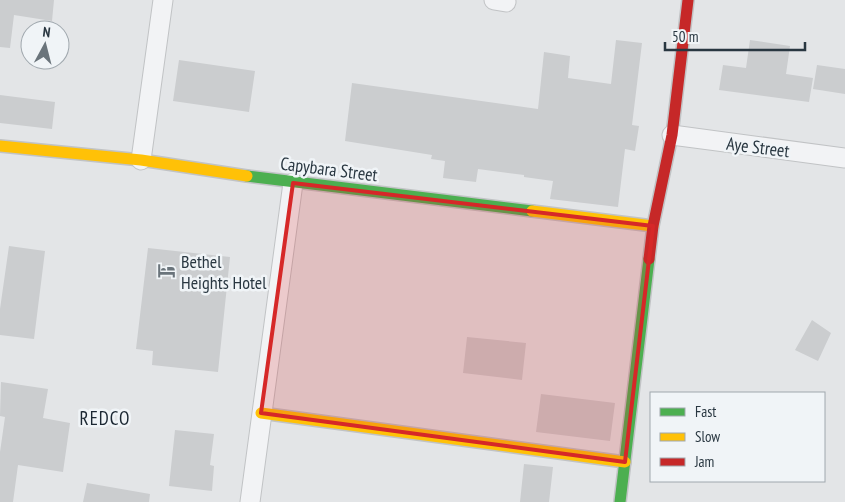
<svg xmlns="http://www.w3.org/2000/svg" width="845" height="502" font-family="'PT Sans Narrow',sans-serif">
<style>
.building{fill:#cbcdcf}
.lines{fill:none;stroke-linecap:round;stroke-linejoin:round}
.street-casing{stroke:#c1c3c5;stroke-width:21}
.fast-casing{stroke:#c1c3c5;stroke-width:14}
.slow-casing{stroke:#c1c3c5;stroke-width:14}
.jam-casing{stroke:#c1c3c5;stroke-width:14}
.street{stroke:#f2f3f5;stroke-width:19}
.fast{stroke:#4caf50;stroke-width:11}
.slow{stroke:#ffc107;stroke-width:11}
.jam{stroke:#c62828;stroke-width:11}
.marked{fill:#d62828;fill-opacity:0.2;stroke:#d62828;stroke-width:4;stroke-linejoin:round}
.labels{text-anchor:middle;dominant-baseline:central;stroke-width:5;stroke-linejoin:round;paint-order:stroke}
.street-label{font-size:18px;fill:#293741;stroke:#f0f4f7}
.poi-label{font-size:18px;fill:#293741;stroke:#f0f4f7;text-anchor:start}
.neighbourhood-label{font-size:19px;letter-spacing:1px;fill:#1b2732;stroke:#f0f4f7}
</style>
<rect width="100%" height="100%" fill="#e3e5e7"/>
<path class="building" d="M0 0H54L52 21 14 15 10 48 0 47Z
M616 40 642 43 632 125 639 126 635 151 625 149 618 207 550 199 553 181 524 177V175L478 169 476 182 443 178 445 161 431 159 432 155 345 141 352 83 538 109 544 52 570 56 568 78 611 84Z
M750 40 790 46 786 74 813 78 809 102 719 90 723 65 746 68Z
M179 60 255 71 249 112 173 101Z
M817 65 845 69V94L813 89Z
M0 95 55 102 52 129 0 123Z
M9 246 45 251 34 339 0 335V309Z
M148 248 230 257 218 372 152 365 153 351 136 349Z
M812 320 831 333 818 361 795 350Z
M467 337 526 343 522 380 463 373Z
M1 382 48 389 43 418 70 423 63 472 18 465 13 502H0V452L5 417 0 416Z
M541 394 615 403 610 441 536 432Z
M175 430 214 434 210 465 214 466 212 491 169 486Z
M524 464 553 467 549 502H520Z
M87 483 150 494 149 502H83Z"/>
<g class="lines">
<defs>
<path id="street" d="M494 0 506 2
M672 135 845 158
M141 160 163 0
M250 502 293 183"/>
<path id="fast" d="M247 176 532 211
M620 502 649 259"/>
<path id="slow" d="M0 146 141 160 247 176
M532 211 653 226
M261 413 625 462"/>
<path id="jam" d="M649 259 653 226 672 135 688 0"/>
</defs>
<use href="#street" class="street-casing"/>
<use href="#fast" class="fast-casing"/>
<use href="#slow" class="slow-casing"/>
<use href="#jam" class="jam-casing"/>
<use href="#street" class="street"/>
<use href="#fast" class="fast"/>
<use href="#slow" class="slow"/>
<use href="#jam" class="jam"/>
</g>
<path class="marked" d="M293 183 653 226 625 462 261 413Z"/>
<defs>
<symbol id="hotel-bare" viewBox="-9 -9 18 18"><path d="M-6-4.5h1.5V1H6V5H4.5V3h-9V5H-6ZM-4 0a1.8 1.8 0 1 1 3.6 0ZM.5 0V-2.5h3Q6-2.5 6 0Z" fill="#6a747b" stroke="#f0f4f7" stroke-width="2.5" paint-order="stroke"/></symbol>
</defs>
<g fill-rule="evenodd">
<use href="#hotel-bare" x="154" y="258" width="25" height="25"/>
</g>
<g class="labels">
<g class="street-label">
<text transform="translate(758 147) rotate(7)">Aye Street</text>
<text transform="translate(329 169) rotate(7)">Capybara Street</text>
</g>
<g class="poi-label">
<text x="181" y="261">Bethel<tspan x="181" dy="21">Heights Hotel</tspan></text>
</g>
<g class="neighbourhood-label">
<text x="105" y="418">REDCO</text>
</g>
</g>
<rect x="650" y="392" width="175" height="90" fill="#f0f4f7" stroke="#a0a8ae"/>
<rect x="660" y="408" width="25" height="8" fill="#4caf50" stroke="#a0a8ae"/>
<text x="695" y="417" font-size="15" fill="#293741">Fast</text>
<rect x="660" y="433" width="25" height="8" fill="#ffc107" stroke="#a0a8ae"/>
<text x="695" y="442" font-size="15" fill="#293741">Slow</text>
<rect x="660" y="458" width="25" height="8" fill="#c62828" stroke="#a0a8ae"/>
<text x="695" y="467" font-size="15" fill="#293741">Jam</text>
<g transform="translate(45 45) rotate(7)"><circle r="24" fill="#f0f4f7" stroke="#a0a8ae"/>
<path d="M0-4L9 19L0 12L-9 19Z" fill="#6a747b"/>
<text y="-8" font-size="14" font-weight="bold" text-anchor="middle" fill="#293741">N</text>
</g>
<path d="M665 42v8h140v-8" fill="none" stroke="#293741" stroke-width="2.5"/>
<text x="672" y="42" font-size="15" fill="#293741" stroke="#f0f4f7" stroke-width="4" paint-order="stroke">50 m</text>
</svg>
